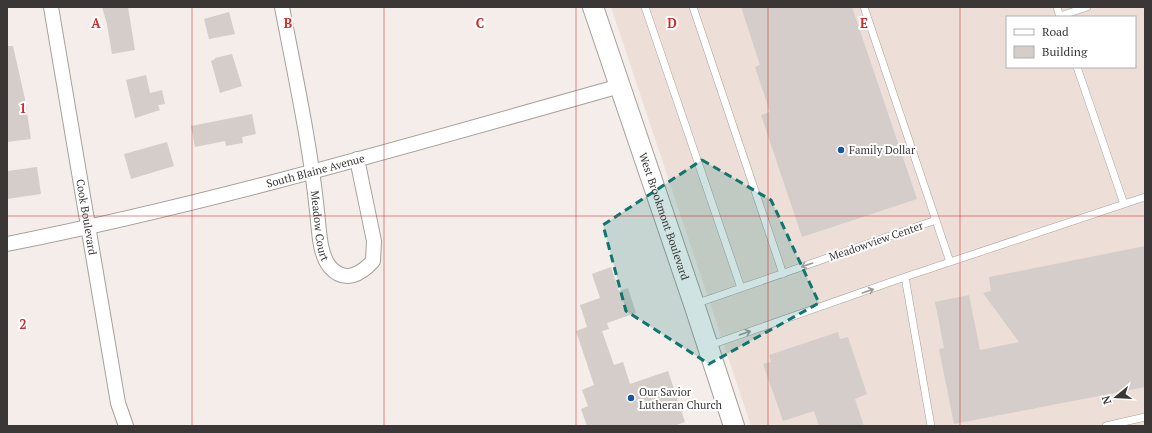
<svg xmlns="http://www.w3.org/2000/svg" width="1152" height="433" font-family="'PT Serif',serif">
<style>
.built{fill:#eddfd8;fill-rule:evenodd}
.building{fill:#d4cdca}
.lines{fill:none;stroke-linecap:round;stroke-linejoin:round}
.service-casing{stroke:#a6a09d;stroke-width:8}
.minor-casing{stroke:#a6a09d;stroke-width:16}
.secondary-casing{stroke:#a6a09d;stroke-width:22}
.service{stroke:#fff;stroke-width:7}
.minor{stroke:#fff;stroke-width:14}
.secondary{stroke:#fff;stroke-width:20}
.oneway{stroke:#9c9b9a}
.marked{fill:#0f766e;fill-opacity:0.2;stroke:#0f766e;stroke-width:3;stroke-dasharray:8 5;stroke-linejoin:round}
.grid{fill:none;stroke:#d62828;stroke-width:1;stroke-opacity:0.55}
.poi-dot{fill:#1955a6;stroke:#fff;stroke-width:1.5}
.labels{text-anchor:middle;dominant-baseline:central;stroke-width:4;stroke-linejoin:round;paint-order:stroke}
.poi-label{font-size:11px;fill:#3a3736;stroke:#fff;text-anchor:start}
.street-label{font-size:11px;fill:#3a3736;stroke:#fff}
.grid-label{font-size:13px;text-anchor:middle;font-weight:bold;fill:#d62828;stroke:#fff;stroke-width:4;stroke-linejoin:round;paint-order:stroke}
</style>
<rect width="100%" height="100%" fill="#f4edea"/>
<path class="built" d="M611 7H1145V426H751ZM1007 17H1135V67H1007Z"/>
<path class="building" d="M102 7H128L135 50 112 54 107 24Z
M741 7H852L917 199 802 237 761 115 770 112 755 67 760 65Z
M229 12 235 34 209 39 204 19Z
M7 46H13L25 99 31 139 7 142Z
M232 54 242 86 220 93 211 61 215 59V58Z
M146 75 150 93 162 90 165 104 158 105 160 110 135 118 126 80Z
M252 114 256 134 242 137 243 143 226 146 225 141 195 147 191 126Z
M167 142 174 166 131 179 124 154Z
M37 167 41 194 7 199V171Z
M1145 246V387L954 424 939 349 944 348 935 302 969 295 980 350 1019 342 983 293 991 291 989 277Z
M611 267 619 291 628 288 636 313 607 323 609 329 602 331 614 365 623 362 630 384 668 371 685 422 674 426H587L581 409 588 406 582 390 594 385 576 331 587 327 580 305 600 298 592 274Z
M838 332 840 339 848 337 867 394 855 399 864 426H819L814 411 783 421 763 364 771 362 769 355Z"/>
<g class="lines">
<defs>
<path id="service" d="M645 7 741 288
M693 7 783 274
M864 7 950 262 1145 197
M1057 7 1060 17
M1060 16 1087 7
M1077 67 1124 204
M695 304 936 220
M708 346 905 277
M931 426 905 277 950 262
M1106 426 1145 417"/>
<g id="minor">
<path id="s1" d="M51 7 118 403 126 426"/>
<path id="s2" d="M282 7C295 75 310 143 317 211 319 228 319 254 330 267 345 284 361 274 373 261L374 241 357 159"/>
<path id="s3" d="M7 244C214 203 417 143 620 86"/>
</g>
<g id="secondary">
<path id="s4" d="M593 7 694 304 734 426"/>
</g>
</defs>
<use href="#service" class="service-casing"/>
<use href="#minor" class="minor-casing"/>
<use href="#secondary" class="secondary-casing"/>
<use href="#service" class="service"/>
<use href="#minor" class="minor"/>
<use href="#secondary" class="secondary"/>
</g>
<defs><path id="oneway-shaft" d="M-6 0H5M1.5-3L5.5 0L1.5 3" fill="none" stroke-width="1.6" stroke-linecap="round" stroke-linejoin="round"/></defs>
<g class="oneway">
<use href="#oneway-shaft" transform="translate(807 265) rotate(161)"/>
<use href="#oneway-shaft" transform="translate(868 291) rotate(-19)"/>
<use href="#oneway-shaft" transform="translate(745 333) rotate(-19)"/>
</g>
<path class="marked" d="M702 160 771 200 819 303 709 364 626 311 603 225Z"/>
<path class="grid" d="M192 7V426M384 7V426M576 7V426M768 7V426M960 7V426M7 216H1145"/>
<g class="poi-dot">
<circle cx="841" cy="150" r="4"/>
<circle cx="631" cy="398" r="4"/>
</g>
<g class="labels">
<g class="poi-label">
<text x="849" y="150">Family Dollar</text>
<text x="639" y="392">Our Savior<tspan x="639" dy="13">Lutheran Church</tspan></text>
</g>
<g class="street-label">
<text stroke="none"><textPath href="#s3" startOffset="317">South Blaine Avenue</textPath></text>
<text stroke="none"><textPath href="#s4" startOffset="221">West Brookmont Boulevard</textPath></text>
<text stroke="none"><textPath href="#s1" startOffset="213">Cook Boulevard</textPath></text>
<text stroke="none"><textPath href="#s2" startOffset="222">Meadow Court</textPath></text>
<text transform="translate(876 241) rotate(-19)">Meadowview Center</text>
</g>
</g>
<g class="grid-label">
<text x="96" y="28">A</text>
<text x="288" y="28">B</text>
<text x="480" y="28">C</text>
<text x="672" y="28">D</text>
<text x="864" y="28">E</text>
<text x="23" y="113">1</text>
<text x="23" y="329">2</text>
</g>
<rect width="1152" height="433" fill="none" stroke="#3a3736" stroke-width="16"/>
<rect x="1006" y="16" width="130" height="52" fill="#ffffff" stroke="#b0afaf"/>
<rect x="1014" y="29" width="20" height="6" fill="#ffffff" stroke="#b0afaf"/>
<text x="1042" y="36" font-size="12" fill="#3a3736">Road</text>
<rect x="1014" y="46" width="20" height="12" fill="#d4cdca" stroke="#b0afaf"/>
<text x="1042" y="56" font-size="12" fill="#3a3736">Building</text>
<g transform="translate(1116 397) rotate(252)" stroke="#ffffff" stroke-width="3" paint-order="stroke">
<path d="M0-3L7 15L0 10L-7 15Z" fill="#3a3736"/>
<text y="-6" font-size="11" font-weight="bold" text-anchor="middle" fill="#3a3736">N</text>
</g>
</svg>
